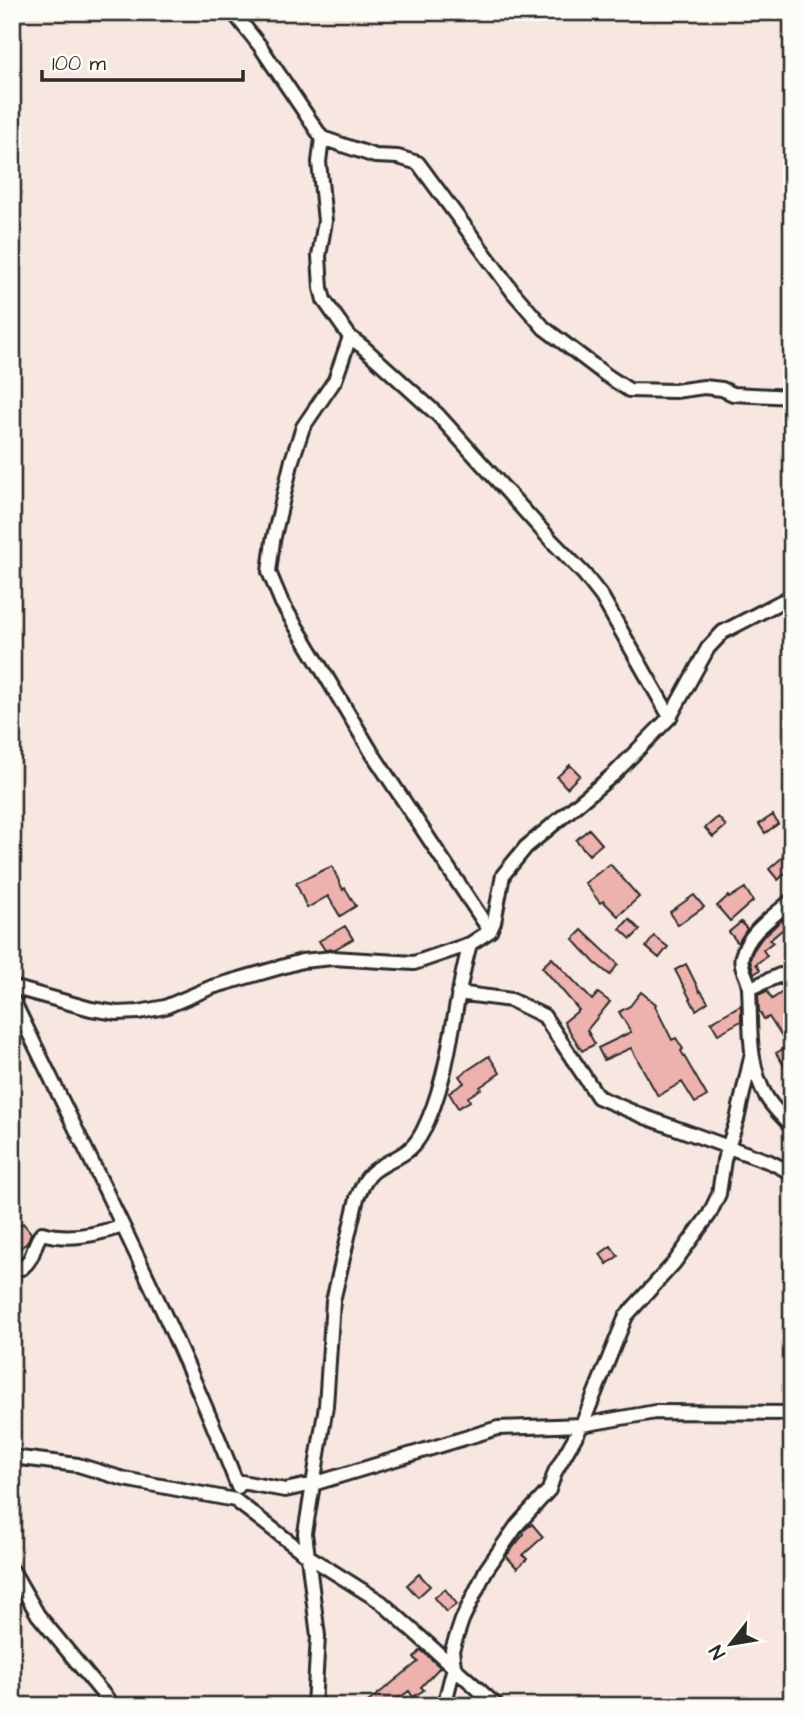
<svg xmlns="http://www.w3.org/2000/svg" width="804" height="1718" font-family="'Architects Daughter',sans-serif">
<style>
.building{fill:#edb2ae;stroke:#2b2b2b;stroke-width:2}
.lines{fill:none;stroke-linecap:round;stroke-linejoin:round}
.minor-casing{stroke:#2b2b2b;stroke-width:18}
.minor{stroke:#fdfcf7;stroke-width:12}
</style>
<rect width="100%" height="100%" fill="#f8e6e1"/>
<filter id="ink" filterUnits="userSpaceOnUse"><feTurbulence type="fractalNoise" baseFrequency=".0143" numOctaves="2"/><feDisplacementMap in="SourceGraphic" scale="14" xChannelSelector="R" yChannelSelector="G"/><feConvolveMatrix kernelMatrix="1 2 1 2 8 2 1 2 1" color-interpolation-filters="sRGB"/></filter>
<g filter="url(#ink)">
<path class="building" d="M570 765 580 775 567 788 557 777Z
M773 815 778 824 765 833 759 824Z
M718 817 726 826 713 837 705 828Z
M589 829 602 844 589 855 576 840Z
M792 849V867L778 880 769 869Z
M610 864 639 897 618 916 603 901 600 903 585 883Z
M332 866 343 890 345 888 356 906 340 916 328 896 307 908 296 883Z
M745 888 753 901 730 921 717 906 728 896 729 898Z
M694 895 704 907 678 925 670 912Z
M629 919 640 930 631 939 620 929Z
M783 919 788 925 770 940 773 942 763 950 767 956 756 964 760 970 754 974 750 960 753 951 762 938Z
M741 922 747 929 738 943 729 932Z
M345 926 353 939 335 949 325 950 319 941Z
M582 930 618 964 610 975 595 963 573 939Z
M654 936 668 947 659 958 646 947Z
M552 958 592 1000 598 993 610 1002 587 1030 595 1044 582 1051 564 1022 579 1010 542 967Z
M686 964 700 992 701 991 708 1002 696 1010 675 970Z
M787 989 792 991V1078L776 1053 788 1046 769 1017 764 1019 759 1011 758 995 767 991 772 999Z
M641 992 656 1004 655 1006 672 1040 676 1038 683 1049 681 1051 707 1096 695 1103 682 1082 658 1096 631 1048 604 1060 598 1048 631 1032 619 1012 630 1006Z
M741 1005V1021L718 1034 711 1022Z
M489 1056 500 1073 480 1087 481 1089 468 1097 470 1101 458 1108 449 1093 464 1083 459 1076Z
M23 1223 31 1233 27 1243 12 1254V1231Z
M611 1246 618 1256 607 1264 600 1254Z
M532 1524 543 1537 523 1555 527 1559 517 1568 506 1556 524 1534 523 1531Z
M419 1574 430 1586 418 1597 407 1585Z
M445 1589 457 1604 446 1612 434 1598Z
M421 1650 440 1667 421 1687 424 1690 413 1697 409 1691 388 1706H363L418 1662 414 1658Z"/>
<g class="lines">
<defs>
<path id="minor" d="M233 12 260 46 322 138 375 156 398 157 418 163 513 292 544 328 606 375 629 390 675 391 704 387 722 389 733 394 792 397
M322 138 319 162 325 221 319 256 321 288 324 300 350 337 363 347 438 415 549 538 584 574 602 597 670 717
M350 337 335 380 303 427 292 460 273 541 269 572 282 603 372 753 490 931
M792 900C773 917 749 931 742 956 739 967 748 976 749 987 751 1024 747 1065 767 1098 773 1108 784 1118 792 1127
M12 987 91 1009 117 1013 139 1012 165 1007 212 987 302 961 333 958 414 963 470 944 490 931 494 922 503 875 526 847 614 774 670 717 708 648 723 632 792 596
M749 989 780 975 792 982
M458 993 511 1000 544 1016 598 1097 645 1117 770 1162 792 1173
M12 998C90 1160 173 1320 238 1487
M12 1267 22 1268C37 1255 31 1247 42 1233 69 1241 96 1235 121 1226
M12 1457 78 1465 124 1479 235 1500 308 1556 381 1602 497 1706
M236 1481 285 1490 313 1484 498 1428 582 1425 655 1412 792 1413
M12 1570 38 1615 113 1706
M314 1706 318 1636 305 1533 326 1406 333 1301 357 1198C361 1189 365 1178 374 1171 394 1156 410 1157 423 1131 452 1073 452 1006 470 944
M444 1706 454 1667 452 1650 462 1620 486 1570 518 1524 549 1490 555 1472 582 1425 626 1316 674 1263 709 1215 719 1194 724 1160 737 1120 752 1053"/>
</defs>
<use href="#minor" class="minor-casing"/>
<use href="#minor" class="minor"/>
</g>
</g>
<rect width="804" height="1718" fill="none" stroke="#fdfcf7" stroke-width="42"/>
<rect x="21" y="21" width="762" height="1676" fill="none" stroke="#2b2b2b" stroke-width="2.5" filter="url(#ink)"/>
<g transform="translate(731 1644) rotate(239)" stroke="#fdfcf7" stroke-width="5" paint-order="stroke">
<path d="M0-5L12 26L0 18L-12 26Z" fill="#2b2b2b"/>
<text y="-10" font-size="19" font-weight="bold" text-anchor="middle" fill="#2b2b2b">N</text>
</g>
<path d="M42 70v10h201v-10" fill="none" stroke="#2b2b2b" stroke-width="3.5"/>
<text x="52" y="70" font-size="21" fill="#2b2b2b" stroke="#fdfcf7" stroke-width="5" paint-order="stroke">100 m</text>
</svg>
